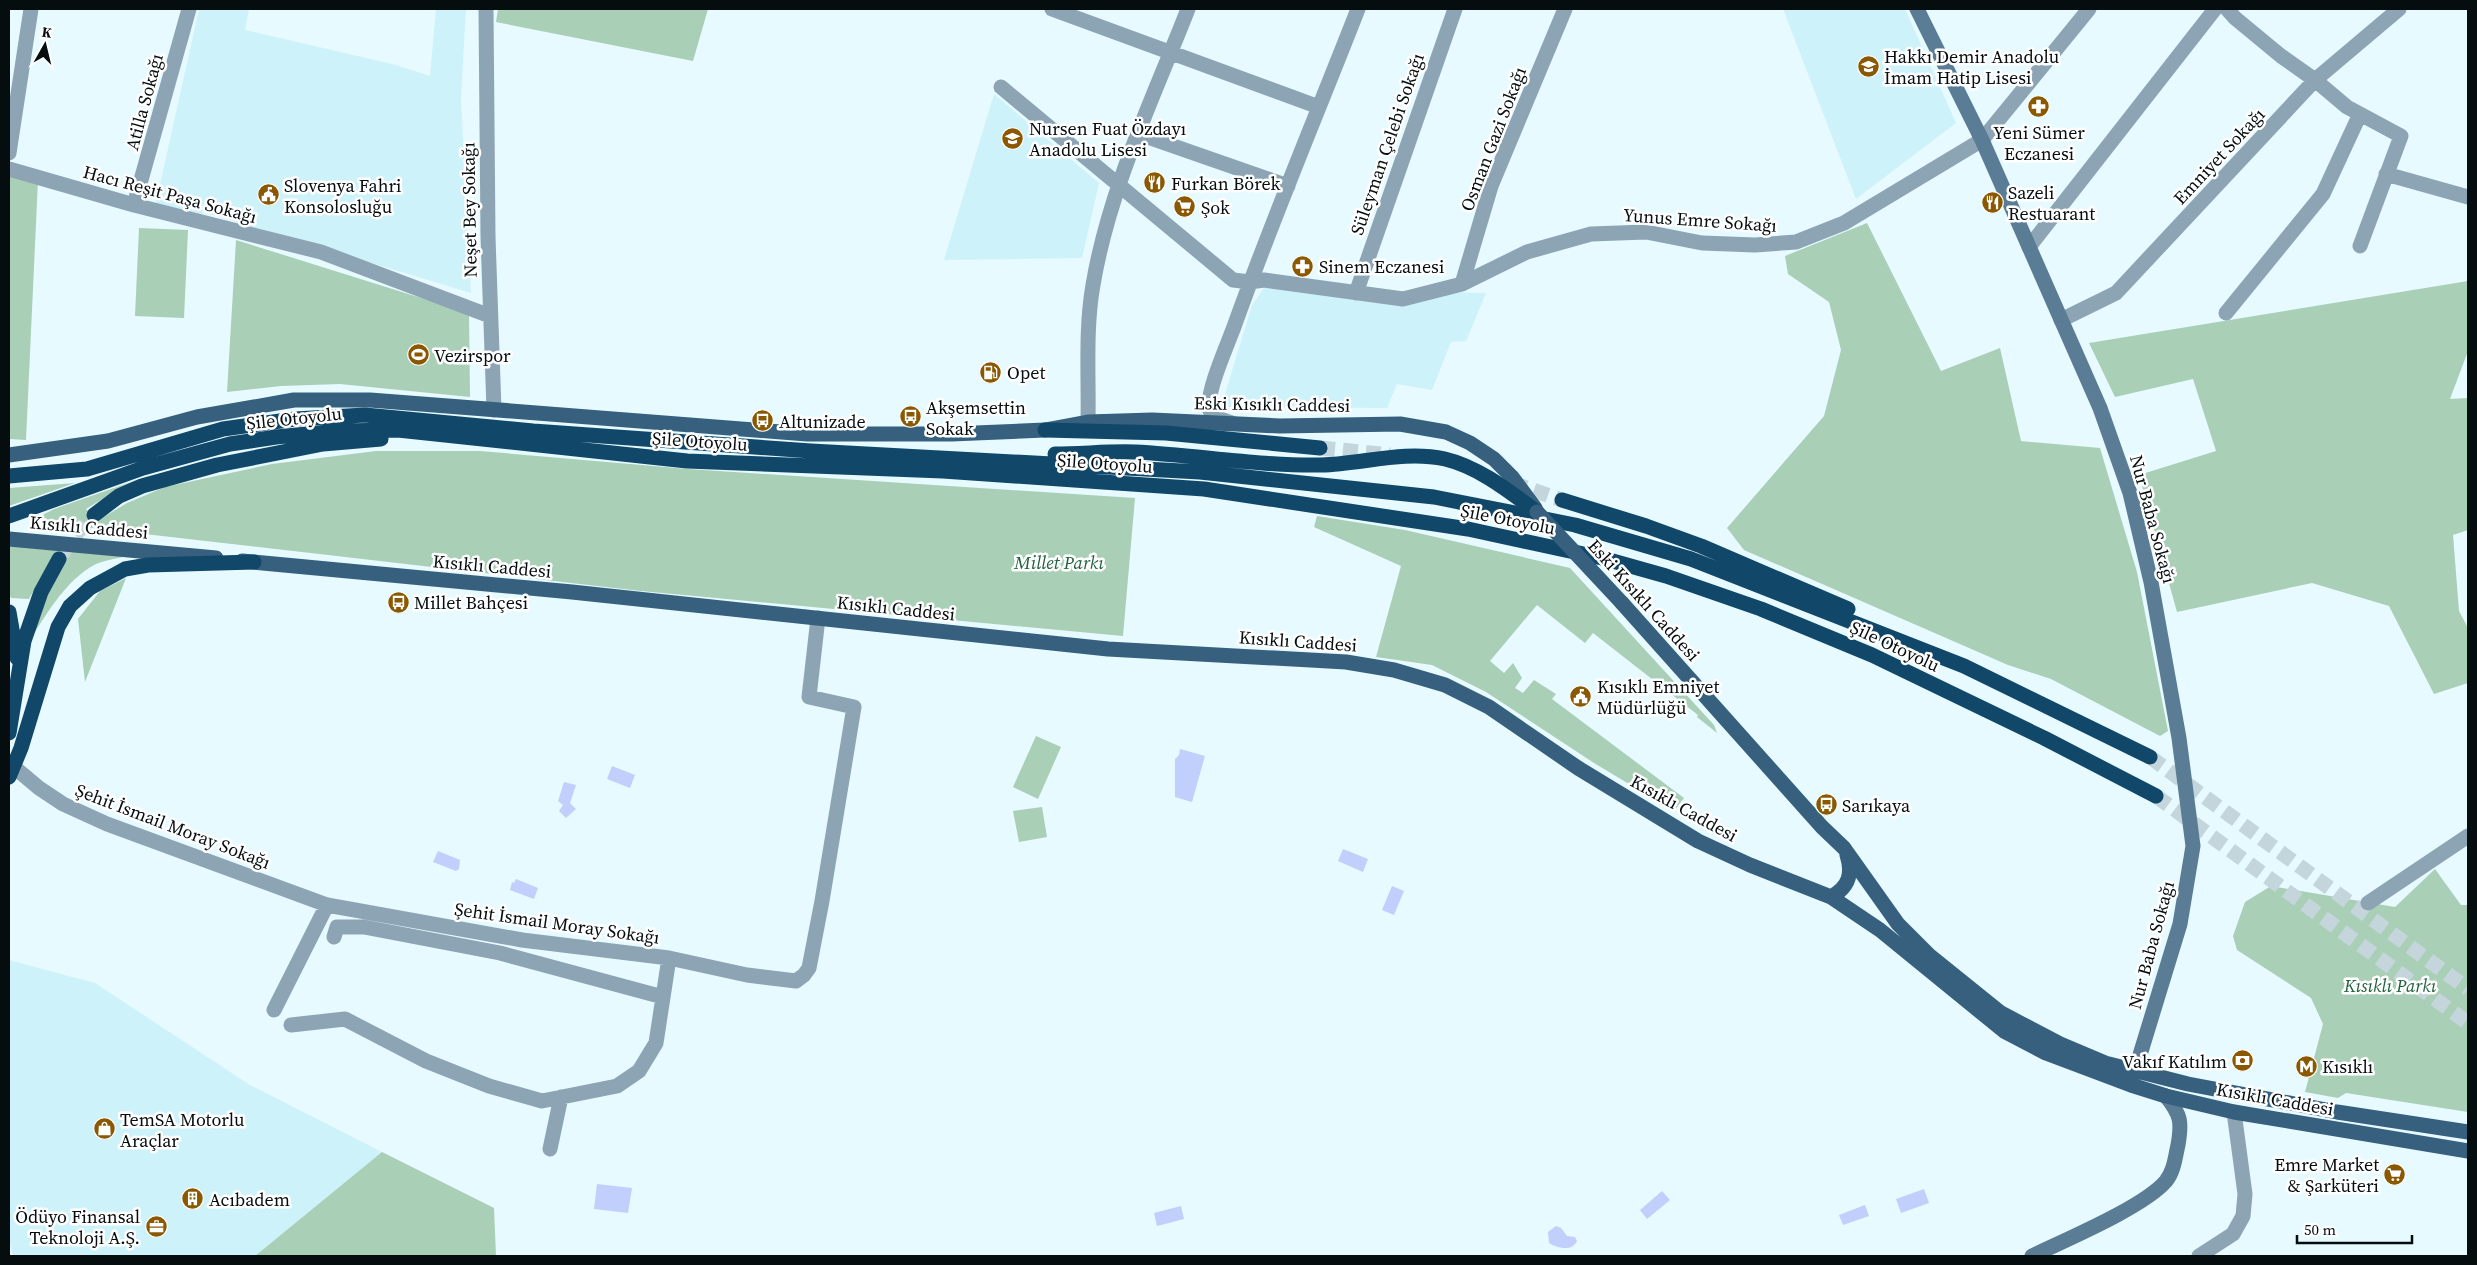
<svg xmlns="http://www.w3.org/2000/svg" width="2477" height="1265" font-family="'Source Serif 4',serif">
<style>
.built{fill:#cef2fa}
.green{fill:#a9cfb6}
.water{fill:#c0cffb}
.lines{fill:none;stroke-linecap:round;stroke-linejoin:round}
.highway-tunnel{stroke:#c4d6db;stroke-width:15;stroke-dasharray:15 8;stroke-linecap:butt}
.street{stroke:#8da4b5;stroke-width:15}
.secondary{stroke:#5b7c95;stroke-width:15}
.primary{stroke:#36607d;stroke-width:15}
.highway{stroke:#114769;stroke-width:15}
.primary-bridge{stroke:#36607d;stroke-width:15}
.labels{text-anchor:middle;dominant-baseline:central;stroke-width:5;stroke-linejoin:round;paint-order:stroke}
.poi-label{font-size:18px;fill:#050d0f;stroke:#fff;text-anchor:start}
.street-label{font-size:18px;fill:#050d0f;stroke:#fff}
.park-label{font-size:18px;font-style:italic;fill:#20613e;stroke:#fff}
</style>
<rect width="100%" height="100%" fill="#e6faff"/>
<path class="built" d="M199 9H249L245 30 396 65 430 76 436 9H466L461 99 471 293 203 212 201 217 155 207Z
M1783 9H1905L1956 123 1856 199Z
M994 94 1099 183 1082 258 944 260Z
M1264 288 1486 293 1466 341 1451 342 1432 390 1397 384 1387 408 1221 407 1252 305Z
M9 960 95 983 250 1085 382 1152 255 1256H13L9 1239Z"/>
<path class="green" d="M498 9H708L693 61 496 22Z
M9 172 38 180 26 440 9 439Z
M1867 223 1941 371 2000 348 2021 441 2100 448 2137 572 2168 731 2160 736 2051 679 2008 665 1744 550 1727 528 1824 416 1841 350 1829 302 1788 274 1785 256Z
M139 228 188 230 184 318 135 316Z
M236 240 469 313 470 397 340 384 281 386 227 392Z
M2468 281V351L2450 399 2468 398V530L2453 535 2459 611 2468 628V683L2434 694 2389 606 2312 583 2177 612 2139 475 2216 451 2193 379 2115 397 2089 343Z
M376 451H480L688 469 1135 498 1123 636 641 591 31 521 54 509 151 475 109 495 86 509 97 521 127 503 165 487 272 464Z
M75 483 9 506V488Z
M1317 516 1405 530 1570 568 1714 725 1717 733 1697 717 1698 715 1593 633 1585 643 1537 605 1490 661 1504 673 1513 663 1522 678 1515 688 1523 693 1534 680 1556 694 1552 699 1684 798 1674 811 1594 763 1486 692 1432 665 1376 657 1401 566 1314 527Z
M9 546 131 555C120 558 104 560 94 565 67 580 49 610 33 635L53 555 29 599 11 598 9 594Z
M126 578 85 682 78 619 100 591Z
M1036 736 1061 747 1038 799 1013 787Z
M1042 807 1047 837 1019 842 1013 811Z
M2435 869 2461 905H2468V1112L2346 1093 2338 1098 2305 1092 2323 1024 2311 998 2237 950 2233 936 2245 902 2271 886 2395 907Z
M382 1152 494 1208 496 1256H255Z"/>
<path class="water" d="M1180 749 1205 756 1192 802 1175 797V759L1179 755Z
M612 766 635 775 630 788 607 779Z
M564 782 576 785 570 803 576 809 566 818 559 811 563 805 558 801Z
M1343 849 1368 859 1363 872 1338 861Z
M438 851 460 860 459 869 456 871 433 862Z
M516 879 538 888 534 899 510 890 512 882 514 883Z
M1392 886 1404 891 1394 915 1382 910Z
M597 1184 632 1188 628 1213 594 1209Z
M1924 1189 1929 1203 1901 1213 1896 1199Z
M1662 1191 1670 1200 1647 1219 1640 1210Z
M1865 1205 1869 1216 1843 1225 1839 1215Z
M1181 1206 1184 1219 1157 1226 1154 1213Z
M1556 1226 1561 1228 1567 1236 1575 1237 1577 1241C1572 1252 1557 1248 1549 1243L1548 1232Z"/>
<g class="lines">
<path class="highway-tunnel" d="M1320 448 1390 455
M1512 483 1562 500
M62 554 74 536 94 515
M2150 757 2468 989
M2156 796 2468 1023"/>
<path class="street" d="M486 9 488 237 494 410
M1052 9 1319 107
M2227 9 2235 18 2281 56 2315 80 2347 107 2401 136 2360 246
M1001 87 1233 280 1250 282 1264 280 1403 299 1462 284 1527 252 1591 234 1646 232 1702 243 1755 245 1796 242 1844 223 1982 140 2089 9
M1139 134 1288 186
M9 153 31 9
M9 169 134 205 321 252 490 316
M2386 174 2468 197
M134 205 189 9
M2029 247 2215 9
M1462 284 1491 186 1565 9
M1356 293 1455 9
M2226 313 2323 194 2360 114
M2061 320 2116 293 2315 80 2399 9
M1088 422C1089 378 1085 330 1093 285 1109 189 1153 99 1188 9
M1232 423C1224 420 1210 418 1209 407 1208 387 1228 344 1235 324 1273 218 1317 114 1358 9
M14 767 39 788 63 804 107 824 327 905 522 940 669 958 747 975 796 981 804 975 809 968 822 901 854 707 809 697 818 618
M2368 903 2468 836
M334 937 337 927H364L500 953 663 997
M274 1010 327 905
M291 1025 345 1019 426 1061 489 1086 542 1101 617 1086 639 1071 656 1043 669 958
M550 1149 561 1097
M2199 1256 2233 1234 2243 1216 2245 1194 2234 1112"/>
<path class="secondary" d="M1917 9 1982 140 2100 408 2130 493 2151 582 2179 738 2193 846 2180 924 2132 1081
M2032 1256C2065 1240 2144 1207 2166 1181 2174 1171 2175 1158 2178 1145 2182 1122 2181 1115 2166 1096"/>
<path class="primary" d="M9 455 108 441 197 417 294 400H370L807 434H951L1045 430 1088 422 1152 420 1280 426 1400 424 1446 432 1470 443 1494 459 1512 477 1535 508
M9 539 216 558
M242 561 572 592 1108 649 1346 662 1394 670 1445 685 1489 707 1578 768 1698 841 1750 865 1831 897 1880 930 2004 1031 2046 1053 2131 1085 2166 1096 2234 1112 2468 1151
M1622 603 1822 827 1844 848 1898 924 1929 955 2001 1013 2060 1044 2105 1063 2188 1084 2337 1112 2468 1132
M1831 897C1849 887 1853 874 1847 855"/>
<path class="highway" d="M1045 430 1166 433 1320 448
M1055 454C1082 454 1109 451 1135 452 1197 455 1259 466 1321 465 1363 464 1403 450 1445 459 1479 467 1510 492 1537 512
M9 476 87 469 223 429 295 419 365 415 533 431 811 451 1200 472 1434 497 1575 525 1691 559 1964 666 2150 757
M1562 500 1646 526 1701 546 1848 609
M94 515 119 496 142 486 217 465 323 444 381 439
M9 516 143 468 230 444 276 437 339 431 398 430 687 461 943 471 1204 489 1468 529 1602 558 1666 576 1761 609 1872 655 2044 738 2156 796
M9 612 17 658
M9 733 24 641 41 592 59 559
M9 777 21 748 58 627 70 606 90 588 125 569 148 565 254 562"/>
<path class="primary-bridge" d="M1537 512 1622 603"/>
</g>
<defs>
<symbol id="school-disc" viewBox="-11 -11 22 22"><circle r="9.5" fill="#8a5800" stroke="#fff"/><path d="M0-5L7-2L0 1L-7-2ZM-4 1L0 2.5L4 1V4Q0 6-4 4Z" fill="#fff"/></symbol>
<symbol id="pharmacy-disc" viewBox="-11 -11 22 22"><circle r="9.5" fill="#8a5800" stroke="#fff"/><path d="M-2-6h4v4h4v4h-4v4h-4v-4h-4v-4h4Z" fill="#fff"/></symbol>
<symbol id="restaurant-disc" viewBox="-11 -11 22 22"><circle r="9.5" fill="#8a5800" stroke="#fff"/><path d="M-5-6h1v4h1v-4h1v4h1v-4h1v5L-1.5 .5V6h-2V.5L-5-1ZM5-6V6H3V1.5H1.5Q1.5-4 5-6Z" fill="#fff"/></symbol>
<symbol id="civic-disc" viewBox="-11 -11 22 22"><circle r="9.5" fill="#8a5800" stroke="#fff"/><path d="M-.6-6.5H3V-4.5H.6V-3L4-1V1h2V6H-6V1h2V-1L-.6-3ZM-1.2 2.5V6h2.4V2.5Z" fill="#fff"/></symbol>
<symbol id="supermarket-disc" viewBox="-11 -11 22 22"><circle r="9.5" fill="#8a5800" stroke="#fff"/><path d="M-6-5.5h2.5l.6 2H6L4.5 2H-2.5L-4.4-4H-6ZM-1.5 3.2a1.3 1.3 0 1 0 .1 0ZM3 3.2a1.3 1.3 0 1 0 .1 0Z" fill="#fff"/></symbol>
<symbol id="stadium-disc" viewBox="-11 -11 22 22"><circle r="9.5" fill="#8a5800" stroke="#fff"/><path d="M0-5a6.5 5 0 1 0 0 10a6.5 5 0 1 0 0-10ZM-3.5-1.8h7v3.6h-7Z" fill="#fff"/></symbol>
<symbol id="fuel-disc" viewBox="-11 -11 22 22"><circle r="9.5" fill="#8a5800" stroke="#fff"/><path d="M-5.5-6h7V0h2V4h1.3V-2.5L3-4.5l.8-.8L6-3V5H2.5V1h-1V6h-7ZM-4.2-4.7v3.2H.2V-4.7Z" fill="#fff"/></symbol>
<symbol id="bus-disc" viewBox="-11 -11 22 22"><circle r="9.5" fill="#8a5800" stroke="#fff"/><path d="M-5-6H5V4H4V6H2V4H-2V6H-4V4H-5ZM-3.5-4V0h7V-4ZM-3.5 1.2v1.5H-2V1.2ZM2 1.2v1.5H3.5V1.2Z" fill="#fff"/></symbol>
<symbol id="bank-disc" viewBox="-11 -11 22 22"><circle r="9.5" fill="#8a5800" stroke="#fff"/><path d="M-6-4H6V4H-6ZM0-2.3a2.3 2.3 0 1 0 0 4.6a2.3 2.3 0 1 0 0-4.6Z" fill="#fff"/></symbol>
<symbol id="metro-disc" viewBox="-11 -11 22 22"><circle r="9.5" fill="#8a5800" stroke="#fff"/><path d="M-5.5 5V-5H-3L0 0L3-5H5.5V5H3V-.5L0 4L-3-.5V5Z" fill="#fff"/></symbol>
<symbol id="shop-disc" viewBox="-11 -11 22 22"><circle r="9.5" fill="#8a5800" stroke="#fff"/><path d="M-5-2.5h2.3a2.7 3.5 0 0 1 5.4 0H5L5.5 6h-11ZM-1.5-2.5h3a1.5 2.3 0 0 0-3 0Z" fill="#fff"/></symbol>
<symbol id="building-disc" viewBox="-11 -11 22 22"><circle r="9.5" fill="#8a5800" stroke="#fff"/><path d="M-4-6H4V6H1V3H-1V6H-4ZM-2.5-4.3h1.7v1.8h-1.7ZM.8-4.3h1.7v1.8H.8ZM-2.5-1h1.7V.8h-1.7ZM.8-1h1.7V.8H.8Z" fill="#fff"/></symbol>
<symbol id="office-disc" viewBox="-11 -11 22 22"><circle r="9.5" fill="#8a5800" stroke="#fff"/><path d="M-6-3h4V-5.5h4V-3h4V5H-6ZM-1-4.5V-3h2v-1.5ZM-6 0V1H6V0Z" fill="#fff"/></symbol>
</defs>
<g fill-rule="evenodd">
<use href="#school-disc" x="1856" y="54" width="25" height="25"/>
<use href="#pharmacy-disc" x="2026" y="94" width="25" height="25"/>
<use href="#school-disc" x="1000" y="126" width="25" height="25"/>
<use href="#restaurant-disc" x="1142" y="170" width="25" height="25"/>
<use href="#civic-disc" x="256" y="182" width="25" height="25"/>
<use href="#restaurant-disc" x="1980" y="190" width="25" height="25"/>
<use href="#supermarket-disc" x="1172" y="194" width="25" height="25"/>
<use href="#pharmacy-disc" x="1290" y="254" width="25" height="25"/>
<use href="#stadium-disc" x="406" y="342" width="25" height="25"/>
<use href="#fuel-disc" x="978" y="360" width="25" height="25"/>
<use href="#bus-disc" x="898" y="404" width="25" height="25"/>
<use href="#bus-disc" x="750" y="408" width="25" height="25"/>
<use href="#bus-disc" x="386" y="590" width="25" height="25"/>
<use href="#civic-disc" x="1568" y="684" width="25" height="25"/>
<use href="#bus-disc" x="1814" y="792" width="25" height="25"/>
<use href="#bank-disc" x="2230" y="1048" width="25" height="25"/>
<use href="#metro-disc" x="2294" y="1054" width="25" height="25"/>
<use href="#shop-disc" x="92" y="1116" width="25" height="25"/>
<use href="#supermarket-disc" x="2382" y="1162" width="25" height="25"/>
<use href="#building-disc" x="180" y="1186" width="25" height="25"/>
<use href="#office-disc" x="144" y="1214" width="25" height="25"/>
</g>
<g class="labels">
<g class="poi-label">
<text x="1884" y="56">Hakkı Demir Anadolu<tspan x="1884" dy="21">İmam Hatip Lisesi</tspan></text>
<text x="1029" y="128">Nursen Fuat Özdayı<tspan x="1029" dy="21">Anadolu Lisesi</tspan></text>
<text x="2039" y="132" text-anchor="middle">Yeni Sümer<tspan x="2039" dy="21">Eczanesi</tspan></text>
<text x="1171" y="183">Furkan Börek</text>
<text x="284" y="185">Slovenya Fahri<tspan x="284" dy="21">Konsolosluğu</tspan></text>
<text x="2008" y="192">Sazeli<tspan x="2008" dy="21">Restuarant</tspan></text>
<text x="1201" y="207">Şok</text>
<text x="1319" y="266">Sinem Eczanesi</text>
<text x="434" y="355">Vezirspor</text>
<text x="1007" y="372">Opet</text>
<text x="926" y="407">Akşemsettin<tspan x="926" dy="21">Sokak</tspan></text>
<text x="779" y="421">Altunizade</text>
<text x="414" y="602">Millet Bahçesi</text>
<text x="1597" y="686">Kısıklı Emniyet<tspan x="1597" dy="21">Müdürlüğü</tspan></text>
<text x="1842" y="805">Sarıkaya</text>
<text x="2227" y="1061" text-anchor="end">Vakıf Katılım</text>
<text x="2322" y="1066">Kısıklı</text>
<text x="120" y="1119">TemSA Motorlu<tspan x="120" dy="21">Araçlar</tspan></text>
<text x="2379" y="1164" text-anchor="end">Emre Market<tspan x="2379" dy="21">&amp; Şarküteri</tspan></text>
<text x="209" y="1199">Acıbadem</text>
<text x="140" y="1216" text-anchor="end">Ödüyo Finansal<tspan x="140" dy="21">Teknoloji A.Ş.</tspan></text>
</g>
<g class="street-label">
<text transform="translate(144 102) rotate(-75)">Atilla Sokağı</text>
<text transform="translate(1493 139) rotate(-69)">Osman Gazi Sokağı</text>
<text transform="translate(1387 144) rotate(-71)">Süleyman Çelebi Sokağı</text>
<text transform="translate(2219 156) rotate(-47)">Emniyet Sokağı</text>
<text transform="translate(170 194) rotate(15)">Hacı Reşit Paşa Sokağı</text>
<text transform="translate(469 210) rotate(-91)">Neşet Bey Sokağı</text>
<text transform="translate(1700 220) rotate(4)">Yunus Emre Sokağı</text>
<text transform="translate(1272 404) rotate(1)">Eski Kısıklı Caddesi</text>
<text transform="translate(294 418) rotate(-6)">Şile Otoyolu</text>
<text transform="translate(700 441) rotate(4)">Şile Otoyolu</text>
<text transform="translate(1105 463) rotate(4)">Şile Otoyolu</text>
<text transform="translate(1508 519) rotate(11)">Şile Otoyolu</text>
<text transform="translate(2153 519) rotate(75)">Nur Baba Sokağı</text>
<text transform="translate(89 527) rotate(5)">Kısıklı Caddesi</text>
<text transform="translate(492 566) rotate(5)">Kısıklı Caddesi</text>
<text transform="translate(1644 600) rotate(48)">Eski Kısıklı Caddesi</text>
<text transform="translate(896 608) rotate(6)">Kısıklı Caddesi</text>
<text transform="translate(1298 641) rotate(4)">Kısıklı Caddesi</text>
<text transform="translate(1895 646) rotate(25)">Şile Otoyolu</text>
<text transform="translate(1684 808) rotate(29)">Kısıklı Caddesi</text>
<text transform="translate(173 826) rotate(21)">Şehit İsmail Moray Sokağı</text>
<text transform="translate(557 923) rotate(8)">Şehit İsmail Moray Sokağı</text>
<text transform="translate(2151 945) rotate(-75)">Nur Baba Sokağı</text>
<text transform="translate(2275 1099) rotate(10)">Kısıklı Caddesi</text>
</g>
<g class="park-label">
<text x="1059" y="562">Millet Parkı</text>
<text x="2390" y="985">Kısıklı Parkı</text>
</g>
</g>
<rect width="2477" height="1265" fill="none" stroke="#050d0f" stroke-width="20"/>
<g transform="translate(45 45) rotate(8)" stroke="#ffffff" stroke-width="4" paint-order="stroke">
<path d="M0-4L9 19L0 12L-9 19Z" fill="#050d0f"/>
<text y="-8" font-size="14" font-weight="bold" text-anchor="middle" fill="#050d0f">K</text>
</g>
<path d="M2297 1235v8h115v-8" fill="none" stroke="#050d0f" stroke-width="2.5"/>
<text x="2304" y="1235" font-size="15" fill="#050d0f" stroke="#ffffff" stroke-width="4" paint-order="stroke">50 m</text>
</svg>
